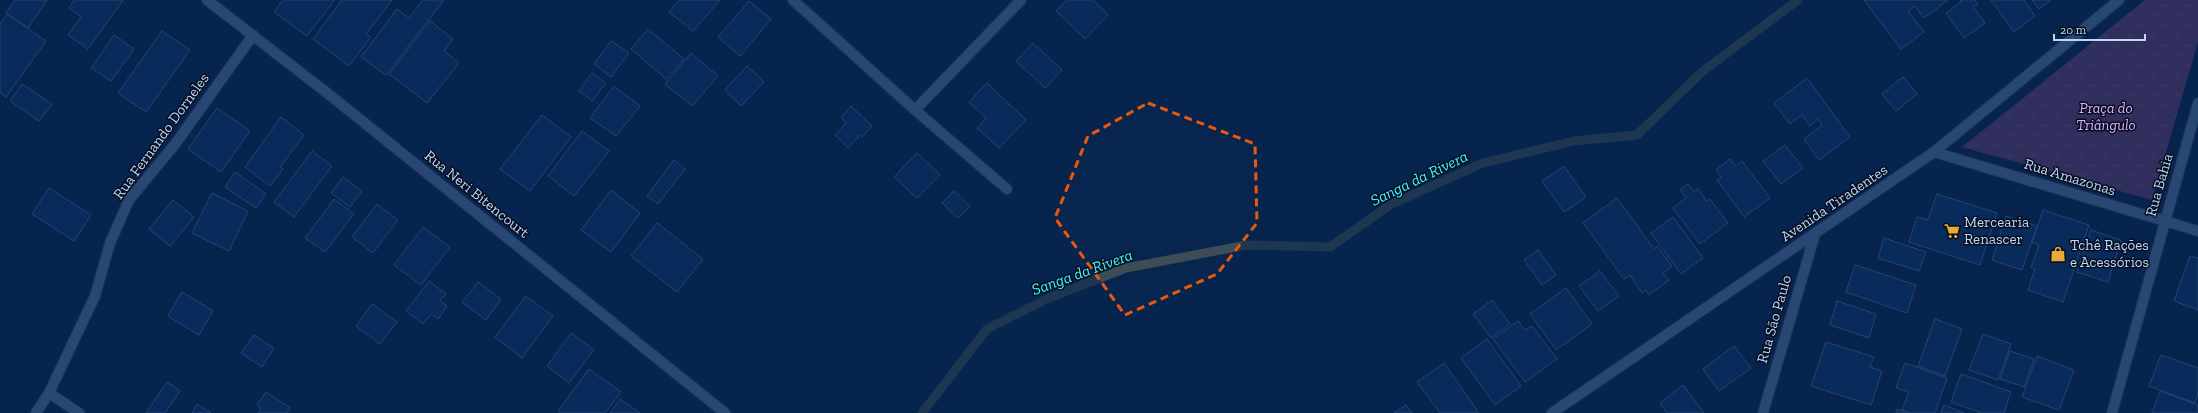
<svg xmlns="http://www.w3.org/2000/svg" width="2198" height="413" font-family="'Zilla Slab',serif">
<style>
.park{fill:url(#park-tufts)}
.lines{fill:none;stroke-linecap:round;stroke-linejoin:round}
.stream{stroke:#3d4c55;stroke-width:9}
.building{fill:#09346e;stroke:#486998}
.street-casing{stroke:#334064;stroke-width:12}
.street{stroke:#5071a1;stroke-width:10}
.marked{fill:none;stroke:#e8590c;stroke-width:3;stroke-dasharray:8 5;stroke-linejoin:round}
.labels{text-anchor:middle;dominant-baseline:central;stroke-width:3;stroke-linejoin:round;paint-order:stroke}
.park-label{font-size:15px;font-style:italic;fill:#e5aff6;stroke:#040f22}
.street-label{font-size:15px;fill:#c3d5f0;stroke:#040f22}
.poi-label{font-size:15px;fill:#c3d5f0;stroke:#040f22;text-anchor:start}
.water-label{font-size:16px;font-style:italic;fill:#41f9fe;stroke:#040f22}
</style>
<defs>
<pattern id="park-tufts" width="24" height="20" patternUnits="userSpaceOnUse"><rect width="24" height="20" fill="#623a6f"/><path d="M3 7l-1-3M5 7V3M7 7l1-3M15 17l-1-3M17 17v-4M19 17l1-3" fill="none" stroke="#775684"/></pattern>
</defs>
<rect width="100%" height="100%" fill="#07254f"/>
<path class="park" d="M2145 0H2198V42L2152 200 1962 147Z"/>
<g class="lines">
<path class="stream" d="M922 413 987 329 1049 298 1126 268 1247 245 1330 247 1390 205 1483 163 1574 141 1637 135 1703 71 1798 0"/>
</g>
<path class="building" d="M15 0H47L28 28 6 13Z
M74 0H123L88 49 68 35 81 17 69 8Z
M283 0H332L334 1 307 36 274 12Z
M342 0H392L366 34 371 37 349 66 313 39Z
M423 0H444L386 75 361 57 397 9 409 18Z
M679 0H720L693 31 669 12Z
M1067 0H1093L1108 15 1085 39 1056 11Z
M1864 0H1948L1924 18 1915 6 1908 11 1924 32 1901 49Z
M1960 0H1975L1978 4 1973 7 1985 23 1964 38 1946 13 1961 2Z
M1991 0H2024L2035 16 2014 32Z
M2032 0H2051L2039 9Z
M749 1 771 19 740 56 718 37Z
M7 14 46 41 6 97 0 93V24Z
M430 21 453 39 444 51 459 63 427 103 389 74Z
M648 29 684 59 666 79 631 49Z
M162 31 190 50 146 112 118 93Z
M114 35 134 49 111 81 91 68Z
M611 41 629 53 611 77 594 64Z
M1033 43 1062 70 1045 88 1016 61Z
M691 53 718 76 692 106 665 84Z
M747 66 764 82 741 106 725 90Z
M592 73 606 83 592 101 579 91Z
M1903 77 1917 94 1896 111 1882 94Z
M1807 78 1850 137 1819 160 1804 139 1822 125 1818 119 1810 126 1802 115 1790 124 1774 103Z
M987 83 1026 120 999 148 977 128 986 118 969 102Z
M22 84 52 104 39 121 10 101Z
M614 86 640 106 616 136 590 118Z
M851 106 872 126 862 137 860 135 848 148 835 135 846 123 841 117Z
M217 108 250 131 221 172 188 149Z
M542 115 571 137 530 191 500 169Z
M281 117 304 135 280 167 283 169 270 186 245 167Z
M582 131 609 151 574 196 548 176Z
M1785 145 1803 168 1781 184 1763 161Z
M312 151 332 166 294 217 274 202Z
M917 153 940 175 917 198 894 177Z
M1730 159 1736 166 1742 161 1770 198 1744 217 1717 180 1721 177 1716 170Z
M674 160 685 169 658 204 647 196Z
M1564 166 1586 197 1564 212 1542 181Z
M235 172 266 194 256 208 225 187Z
M343 177 362 191 350 207 331 193Z
M1688 184 1694 192 1698 189 1707 201 1710 199 1728 223 1700 244 1673 208 1686 198 1680 190Z
M49 188 91 215 74 241 32 214Z
M611 190 640 213 611 252 581 230Z
M954 191 970 206 958 218 942 203Z
M212 193 248 211 229 251 192 233Z
M1937 194 1997 213 1980 265 1909 242 1917 217 1928 220Z
M1617 198 1654 249 1657 246 1672 266 1663 273 1669 280 1649 295 1646 290 1642 293 1630 275 1624 279 1583 223Z
M334 199 354 214 325 252 305 238Z
M173 200 194 217 170 246 149 229Z
M377 204 398 220 373 253 352 237Z
M2043 210 2089 225 2063 302 2028 290 2035 269 2031 268 2039 245 2032 242Z
M2006 216 2037 226 2022 270 1992 260Z
M1673 217 1703 258 1681 274 1651 233Z
M657 223 703 259 677 292 631 256Z
M423 227 450 247 421 285 394 265Z
M2091 230 2121 240 2108 282 2077 272Z
M1884 238 1926 252 1919 271 1878 258Z
M1538 250 1556 275 1542 285 1524 260Z
M2190 256 2198 258V310L2174 301Z
M1855 265 1916 285 1907 313 1846 292Z
M1600 271 1619 296 1598 311 1579 286Z
M429 281 446 294 440 301 447 306 438 319 431 314 423 324 406 311Z
M478 282 501 299 486 320 462 302Z
M1566 288 1592 324 1556 350 1530 314Z
M182 292 213 311 199 335 168 316Z
M526 296 553 316 522 358 495 337Z
M1492 300 1510 324 1491 338 1473 314Z
M1837 301 1876 314 1869 338 1830 325Z
M372 304 397 322 380 344 356 326Z
M1935 319 1962 329 1945 376 1918 366Z
M1518 321 1525 330 1532 326 1557 359 1525 382 1493 339Z
M571 333 594 350 569 383 547 366Z
M1983 334 2011 344 1998 380 1969 370Z
M254 335 274 348 262 367 241 353Z
M1487 339 1521 386 1495 405 1461 358Z
M1826 342 1874 357 1870 367 1882 371 1871 405 1811 386Z
M1734 346 1751 368 1719 391 1703 369Z
M2010 351 2034 359 2024 387 2000 379Z
M2161 355 2198 368V394L2195 403 2149 386Z
M2037 356 2074 370 2059 410 2022 397Z
M1444 363 1479 413H1440L1417 382Z
M1905 363 1947 378 1935 413H1910L1902 410 1909 392 1896 388Z
M589 369 621 392 605 413H560L558 411Z
M1961 374 2011 392 2004 413H1981L1951 402Z
M167 382 180 391 165 413H146Z
M1683 385 1704 413H1667L1660 403Z
M2160 391 2198 405V413H2152Z
M266 392 290 408 287 413H258L261 409 257 405Z
M620 399 640 413H610Z
M197 404 211 413H192Z
M1406 405 1412 413H1394Z
M1944 405 1964 413H1941Z
M1897 409 1909 413H1896Z"/>
<g class="lines">
<defs>
<path id="street" d="M207 0 331 96 725 413
M793 0 915 110 1007 189
M915 110 1021 0
M1934 152 2198 231
M49 393 79 413
M36 413 49 393 95 296 110 243 129 200 176 143 253 35
M1552 413 1934 152 2119 0
M1763 413 1815 234
M2112 413 2198 103"/>
</defs>
<use href="#street" class="street-casing"/>
<use href="#street" class="street"/>
</g>
<path d="M0 0H2198V413H0ZM1148 103 1255 144 1257 223 1217 274 1125 315 1055 218 1088 136Z" fill="#07254f" fill-opacity=".55" fill-rule="evenodd"/>
<path class="marked" d="M1148 103 1255 144 1257 223 1217 274 1125 315 1055 218 1088 136Z"/>
<defs>
<symbol id="supermarket-bare" viewBox="-9 -9 18 18"><path d="M-6-5.5h2.5l.6 2H6L4.5 2H-2.5L-4.4-4H-6ZM-1.5 3.2a1.3 1.3 0 1 0 .1 0ZM3 3.2a1.3 1.3 0 1 0 .1 0Z" fill="#eaaa38" stroke="#040f22" stroke-width="2.5" paint-order="stroke"/></symbol>
<symbol id="shop-bare" viewBox="-9 -9 18 18"><path d="M-5-2.5h2.3a2.7 3.5 0 0 1 5.4 0H5L5.5 6h-11ZM-1.5-2.5h3a1.5 2.3 0 0 0-3 0Z" fill="#eaaa38" stroke="#040f22" stroke-width="2.5" paint-order="stroke"/></symbol>
</defs>
<g fill-rule="evenodd">
<use href="#supermarket-bare" x="1941" y="220" width="22" height="22"/>
<use href="#shop-bare" x="2047" y="243" width="22" height="22"/>
</g>
<g class="labels">
<g class="park-label">
<text x="2106" y="108">Praça do<tspan x="2106" dy="17">Triângulo</tspan></text>
</g>
<g class="street-label">
<text transform="translate(161 136) rotate(-54)">Rua Fernando Dorneles</text>
<text transform="translate(2070 177) rotate(17)">Rua Amazonas</text>
<text transform="translate(2159 185) rotate(-74)">Rua Bahia</text>
<text transform="translate(477 194) rotate(39)">Rua Neri Bitencourt</text>
<text transform="translate(1834 203) rotate(-34)">Avenida Tiradentes</text>
<text transform="translate(1774 319) rotate(-74)">Rua São Paulo</text>
</g>
<g class="poi-label">
<text x="1964" y="222">Mercearia<tspan x="1964" dy="17">Renascer</tspan></text>
<text x="2070" y="245">Tchê Rações<tspan x="2070" dy="17">e Acessórios</tspan></text>
</g>
<g class="water-label">
<text transform="translate(1419 178) rotate(-26)">Sanga da Rivera</text>
<text transform="translate(1082 272) rotate(-20)">Sanga da Rivera</text>
</g>
</g>
<path d="M2054 34v6h91v-6" fill="none" stroke="#c3d5f0" stroke-width="2"/>
<text x="2060" y="34" font-size="12" fill="#c3d5f0" stroke="#040f22" stroke-width="3" paint-order="stroke">20 m</text>
</svg>
